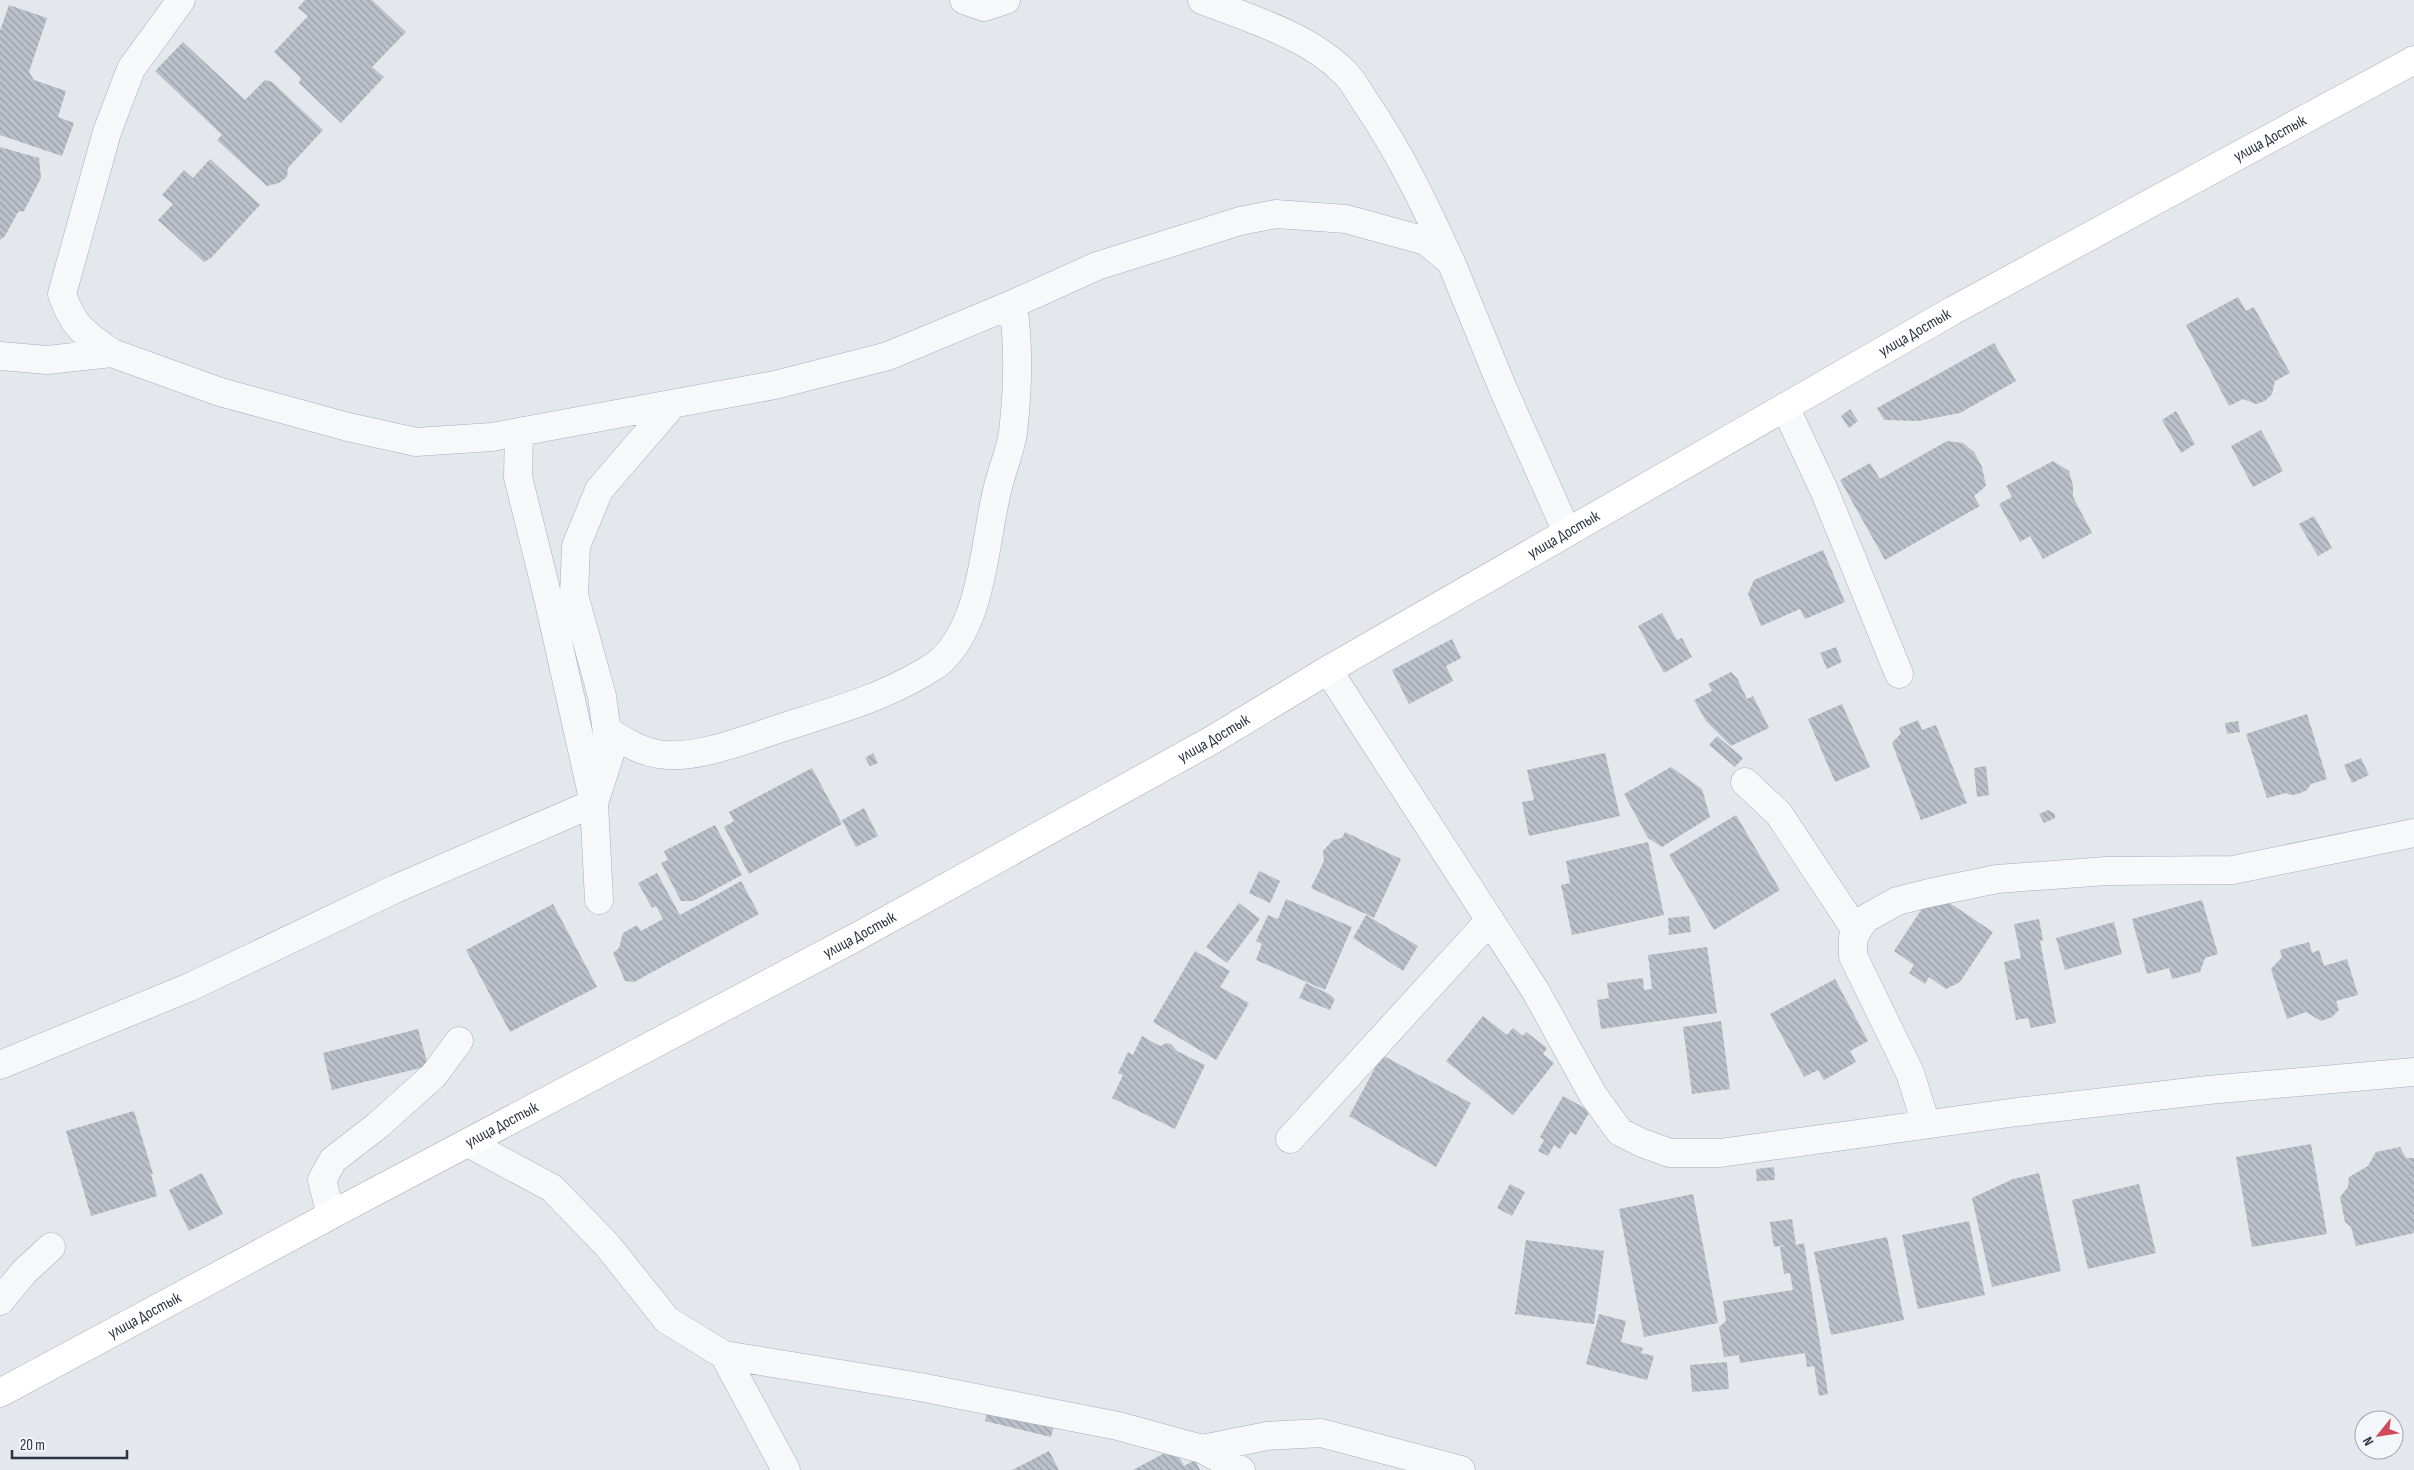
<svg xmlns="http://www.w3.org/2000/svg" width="2414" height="1470" font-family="'Sofia Sans Condensed',sans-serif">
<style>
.building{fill:url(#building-back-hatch)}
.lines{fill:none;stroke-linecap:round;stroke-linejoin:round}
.minor-casing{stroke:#a9aeb7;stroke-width:29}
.secondary-casing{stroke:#a9aeb7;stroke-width:29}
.minor{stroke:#f7f8fa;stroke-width:28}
.secondary{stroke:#fff;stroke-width:28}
.labels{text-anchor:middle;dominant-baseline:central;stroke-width:4;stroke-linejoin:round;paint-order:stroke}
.street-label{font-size:16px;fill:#2b3445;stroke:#f4f6f9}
</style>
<defs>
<pattern id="building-back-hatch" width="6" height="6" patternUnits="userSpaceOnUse" patternTransform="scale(1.25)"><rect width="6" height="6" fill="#bbc0ca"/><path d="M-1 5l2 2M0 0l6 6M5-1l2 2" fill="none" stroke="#989da6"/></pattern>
</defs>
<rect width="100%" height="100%" fill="#e4e7ec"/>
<path class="building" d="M305 0H372L406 32 372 67 384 77 341 123 299 83 301 78 274 52 308 16 298 8Z
M9 5 47 18 29 72 34 80 66 91 58 117 74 123 62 156 0 135V31Z
M183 42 245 100 265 80 272 82 323 130 288 168 287 177 279 183 267 186 217 140 222 135 155 71Z
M0 147 39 158 41 178 24 211 18 212 5 236 0 240Z
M210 159 260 205 211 258 204 262 158 220 173 204 162 195 184 170 193 178Z
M2238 297 2246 311 2254 307 2290 373 2275 381 2272 394 2265 401 2256 404 2243 399 2229 406 2186 325Z
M1994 343 2016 381 1960 413 1918 421 1884 420 1877 408Z
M1850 409 1858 421 1849 428 1841 416Z
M2176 411 2195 444 2181 453 2162 420Z
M2261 430 2283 471 2253 487 2231 446Z
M1947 441 1963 443 1974 452 1982 467 1986 486 1974 496 1980 506 1885 560 1840 480 1870 463 1880 479Z
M2053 461 2069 471 2073 486V497L2092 533 2043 559 2030 536 2020 542 1999 504 2012 497 2006 486Z
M2314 516 2332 548 2318 556 2299 524Z
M1823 550 1845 602 1805 619 1800 609 1761 626 1748 594 1754 580Z
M1662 613 1677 640 1682 638 1692 657 1664 673 1638 626Z
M1452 639 1461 658 1446 666 1453 681 1409 704 1392 670Z
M1836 647 1842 662 1827 669 1820 653Z
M1731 672 1737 678 1747 699 1753 696 1769 728 1731 746 1706 721 1694 700 1712 691 1708 684Z
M1842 704 1870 767 1835 782 1808 719Z
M2307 714 2327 779 2311 784 2307 790 2298 794 2291 795 2286 793 2267 798 2246 734Z
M1918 720 1922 730 1936 725 1967 803 1921 820 1892 743 1901 733 1899 728Z
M2238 721 2240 732 2227 734 2225 723Z
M1717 736 1743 758 1735 767 1709 745Z
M873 753 878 763 870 766 865 758Z
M1605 753 1620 816 1529 836 1522 802 1534 800 1527 770Z
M2361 758 2369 775 2352 783 2344 765Z
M1986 766 1989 795 1977 797 1974 768Z
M1671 767 1702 789 1710 817 1662 847 1648 838 1624 794Z
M812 768 842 824 749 874 724 827 734 821 729 812Z
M864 808 878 836 856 847 842 820Z
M2048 810 2055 814V818L2044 823 2039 814Z
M1736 815 1780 890 1714 930 1669 855Z
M715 825 742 875 693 901H681L661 863 668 860 664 851Z
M1345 832 1401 859 1374 918 1311 888 1324 861 1323 851 1333 840 1342 838Z
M1648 842 1664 915 1572 935 1561 885 1570 883 1566 861Z
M1259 871 1280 881 1270 903 1249 893Z
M657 873 680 915 741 881 759 914 634 982 625 981 613 953 619 948 623 933 637 925 641 931 663 919 656 906 652 908 638 883Z
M1933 892 1993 932 1960 982 1946 989 1929 977 1925 984 1909 973 1914 965 1894 951Z
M1286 899 1352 927 1325 990 1256 960 1262 944 1256 941 1268 915 1278 919Z
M2202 900 2218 954 2205 958 2200 972 2172 979 2169 968 2147 974 2132 919Z
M1239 903 1260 919 1227 963 1206 947Z
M553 904 597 987 510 1032 466 950Z
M1366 915 1418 946 1403 971 1353 938Z
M1689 916 1691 932 1669 935 1668 918Z
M2039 919 2043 940 2040 941 2056 1023 2031 1028 2028 1018 2016 1020 2004 962 2021 958 2014 924Z
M2114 922 2122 954 2065 970 2056 938Z
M2309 942 2312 953 2319 950 2324 966 2347 959 2358 995 2336 1001 2339 1010 2332 1017 2321 1021 2306 1012 2287 1019 2271 969 2282 957 2280 950Z
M1707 947 1717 1013 1601 1029 1597 1000 1609 998 1607 983 1643 978 1644 990 1652 989 1648 955Z
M1195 951 1230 971 1220 987 1249 1003 1216 1060 1153 1022Z
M1835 979 1868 1041 1850 1051 1856 1062 1824 1080 1818 1070 1804 1077 1770 1014Z
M1306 983 1329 994 1335 999 1330 1010 1299 998Z
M1483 1016 1507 1035 1513 1028 1523 1036 1526 1032 1547 1048 1543 1054 1554 1063 1513 1115 1446 1061Z
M1721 1021 1730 1089 1692 1094 1683 1027Z
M418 1029 428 1066 332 1090 323 1053Z
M1142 1036 1160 1046 1167 1043 1171 1044 1177 1051 1205 1065 1175 1129 1112 1098 1123 1075 1118 1073 1128 1052 1133 1055Z
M1382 1055 1471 1103 1436 1167 1349 1116Z
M1563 1096 1590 1111 1576 1135 1570 1132 1560 1149 1554 1145 1548 1156 1538 1151 1544 1140 1540 1137Z
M134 1111 153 1174H151L157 1196 91 1216 66 1131Z
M2311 1144 2327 1234 2252 1247 2236 1157Z
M2400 1147 2406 1158H2414V1233L2356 1246 2351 1227 2345 1222 2340 1197 2348 1187 2349 1177 2368 1166 2376 1152Z
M1774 1167 1775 1180 1757 1181 1756 1169Z
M202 1173 223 1214 189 1231 169 1190Z
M2039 1173 2061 1271 1992 1287 1972 1198 2013 1179Z
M1510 1184 1525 1192 1512 1216 1497 1208Z
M2139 1184 2156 1253 2088 1269 2072 1200Z
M1693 1194 1718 1323 1644 1337 1619 1209Z
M1792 1219 1796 1245 1804 1243 1828 1394 1819 1396 1814 1366 1807 1367 1805 1353 1740 1363 1739 1355 1724 1357 1719 1327 1726 1321 1723 1301 1793 1290 1790 1273 1784 1274 1780 1247 1786 1245 1774 1247 1770 1222Z
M1969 1221 1985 1295 1918 1309 1902 1235Z
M1887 1237 1904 1320 1831 1335 1814 1252Z
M1526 1240 1604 1251 1594 1324 1515 1314Z
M1599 1314 1626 1321 1621 1342 1643 1348 1641 1353 1654 1356 1647 1380 1586 1364Z
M1727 1362 1729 1389 1692 1392 1690 1365Z
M988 1408 1054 1425 1051 1437 985 1421Z
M1174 1448 1184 1466 1195 1460 1200 1470H1133Z
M1049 1451 1059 1470H1012Z"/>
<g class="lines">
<defs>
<path id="minor" d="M964 0 984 7 1006 0
M1202 0C1250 19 1307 35 1344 72 1353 80 1359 93 1366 103 1399 151 1425 205 1449 258
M112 353C85 334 73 327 62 294L107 132 131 69 181 0
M0 356 47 360 112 353 220 392 348 427 416 442 492 437 775 385 888 356 1013 304 1097 266 1240 221 1276 214 1346 219 1426 241 1451 262 1503 389 1567 532
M1785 407 1824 490 1899 674
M1328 670 1535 990 1593 1095 1620 1132 1642 1143 1670 1153H1720L2017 1112 2208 1090 2414 1072
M607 730C622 740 639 751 658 754 693 760 739 742 772 731 823 714 876 701 923 673 929 669 937 665 942 660 984 619 984 541 998 487 1002 469 1011 450 1013 432 1018 390 1019 346 1013 304
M1745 782 1779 814 1857 932
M599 900 594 803 610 754 602 696 574 595 576 546 599 490 673 404
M0 1065 190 987 395 889 594 803 549 602 518 477 519 432
M1926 1124 1910 1073 1853 956V937L1865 919 1897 901 1929 893 1997 879 2107 871 2233 870 2414 833
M1290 1139 1490 920
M468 1143 552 1188 607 1245 667 1320 724 1355 786 1470
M331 1215 322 1180 333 1160 377 1126 434 1075 459 1041
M0 1301 24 1272 51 1247
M724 1355 920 1387 1118 1426 1202 1449 1241 1470
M1202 1449 1267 1436 1321 1433 1461 1470"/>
<g id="secondary">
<path id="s1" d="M0 1393 331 1215 860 935 1212 740 1328 670 1952 311 2414 60"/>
</g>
</defs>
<use href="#minor" class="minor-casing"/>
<use href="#secondary" class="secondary-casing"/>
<use href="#minor" class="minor"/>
<use href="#secondary" class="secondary"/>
</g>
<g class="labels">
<g class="street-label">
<text stroke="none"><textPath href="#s1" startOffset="2594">улица Достык</textPath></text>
<text stroke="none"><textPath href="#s1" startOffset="2189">улица Достык</textPath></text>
<text stroke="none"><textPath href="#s1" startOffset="1784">улица Достык</textPath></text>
<text stroke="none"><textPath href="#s1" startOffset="1379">улица Достык</textPath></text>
<text stroke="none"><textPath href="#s1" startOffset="974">улица Достык</textPath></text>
<text stroke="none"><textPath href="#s1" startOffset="569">улица Достык</textPath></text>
<text stroke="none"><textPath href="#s1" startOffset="164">улица Достык</textPath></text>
</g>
</g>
<g transform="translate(2379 1435) rotate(240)"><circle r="24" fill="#f4f6f9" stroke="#a4a8b1"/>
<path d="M0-4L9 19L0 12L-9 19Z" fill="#d1495b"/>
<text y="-8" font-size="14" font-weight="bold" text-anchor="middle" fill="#2b3445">N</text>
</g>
<path d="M12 1450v8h115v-8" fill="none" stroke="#2b3445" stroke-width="2.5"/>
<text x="20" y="1450" font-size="15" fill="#2b3445" stroke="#f4f6f9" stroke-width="4" paint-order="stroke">20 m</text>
</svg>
